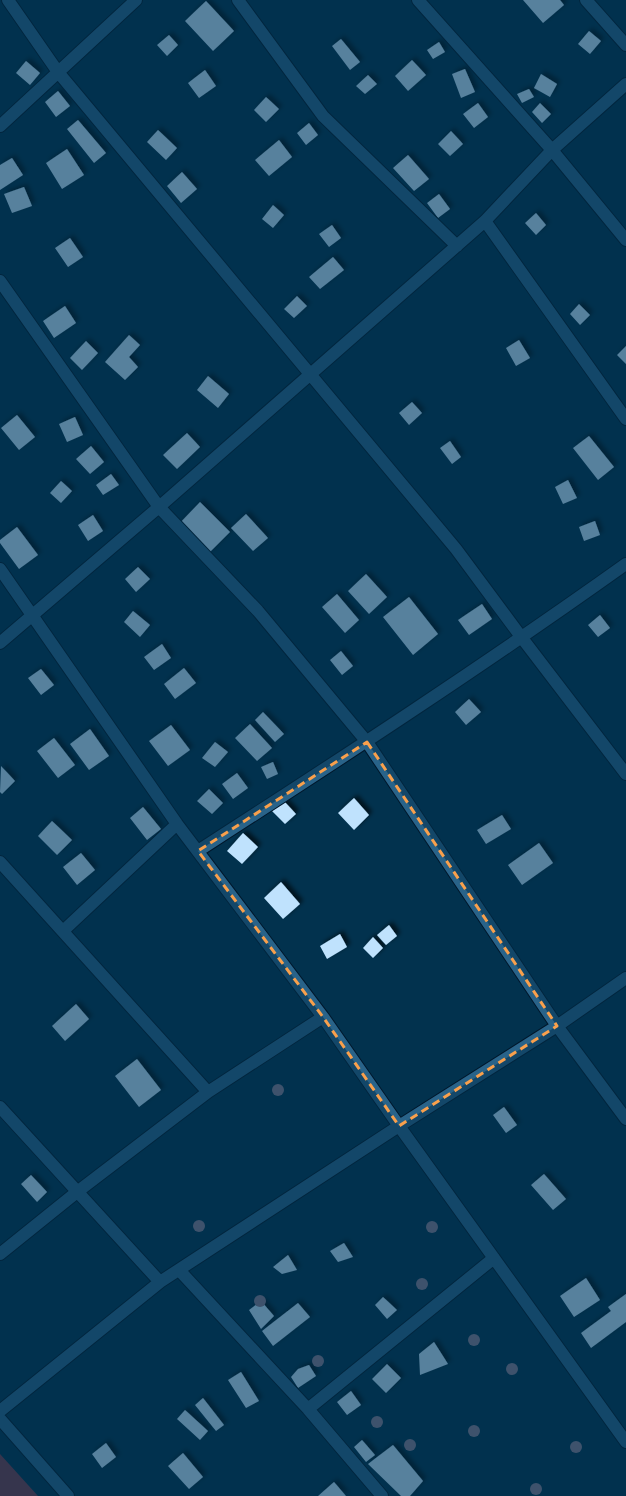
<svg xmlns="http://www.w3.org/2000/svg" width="626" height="1496" font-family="Mulish,sans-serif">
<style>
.green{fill:#763a4d}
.building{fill:#bfe2fd;filter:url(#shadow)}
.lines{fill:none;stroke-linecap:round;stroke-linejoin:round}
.minor-casing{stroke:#00182c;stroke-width:14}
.minor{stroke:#296389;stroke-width:12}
.tree{fill:#877b91}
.marked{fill:none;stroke:#f9a04c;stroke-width:3;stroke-dasharray:8 5;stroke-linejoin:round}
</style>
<defs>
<filter id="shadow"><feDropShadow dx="3.5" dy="-3.5" stdDeviation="2" flood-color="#0009"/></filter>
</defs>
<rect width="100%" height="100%" fill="#02324e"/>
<path class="green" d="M0 1454 38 1496H0Z"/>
<path class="building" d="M523 0H560L564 5 543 23Z
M206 1 234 31 213 51 185 21Z
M589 31 601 41 590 54 578 44Z
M169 35 178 45 167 56 157 45Z
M341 39 360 62 350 70 332 46Z
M439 42 445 52 433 59 427 50Z
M412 60 426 75 408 91 395 76Z
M26 61 40 73 30 85 16 73Z
M465 69 475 92 461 98 452 74Z
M205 70 216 86 199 98 188 83Z
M541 74 557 84 550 97 534 88Z
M368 75 377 84 365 94 356 86Z
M529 89 534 97 522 103 517 94Z
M58 91 70 106 56 117 45 102Z
M266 97 279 109 266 122 254 110Z
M478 103 488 117 474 128 463 114Z
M540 103 551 114 542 123 532 112Z
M78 120 106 153 94 163 67 129Z
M309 123 318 135 306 145 297 133Z
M158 130 177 148 166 160 147 142Z
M451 131 463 144 450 156 438 144Z
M279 140 292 157 269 176 255 160Z
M67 149 84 175 62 189 46 163Z
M408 155 429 179 414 191 393 168Z
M12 158 23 175 0 190V165Z
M182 172 197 189 181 203 167 186Z
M24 187 32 206 12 213 4 194Z
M439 194 450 209 438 218 427 203Z
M273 205 284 215 273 228 262 219Z
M536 213 546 225 536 235 525 223Z
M332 225 341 238 329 247 319 234Z
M70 238 83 257 68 267 55 248Z
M333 257 344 270 320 289 309 277Z
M297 296 307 306 294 318 284 309Z
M579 304 590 315 580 325 570 314Z
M65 306 76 323 54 338 43 321Z
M129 335 140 345 129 357 138 367 125 380 105 362Z
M519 340 530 358 516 366 506 348Z
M86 341 98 353 82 370 70 358Z
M626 346V364L617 355Z
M208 376 229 394 218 408 197 390Z
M412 402 422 413 409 425 399 413Z
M17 415 35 437 19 450 1 428Z
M75 417 83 435 67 442 59 424Z
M187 433 200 447 177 469 163 455Z
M589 436 614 467 598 480 573 448Z
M450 441 461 457 452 464 440 448Z
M91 446 104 462 90 474 76 459Z
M111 474 119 485 103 495 96 485Z
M568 480 577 498 563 504 555 487Z
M61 481 72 491 61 503 50 493Z
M200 502 230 532 208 554 178 525Z
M246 514 268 538 253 551 231 528Z
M93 515 103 531 88 541 78 525Z
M595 521 600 535 584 541 579 527Z
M17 527 38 555 19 569 0 543V540Z
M138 567 150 579 136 592 125 579Z
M366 574 387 597 369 614 348 591Z
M337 594 359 620 345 633 322 607Z
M409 597 438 634 413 655 383 617Z
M482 604 492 619 469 635 458 620Z
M133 611 150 625 140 637 124 622Z
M600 615 610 628 598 637 588 625Z
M162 644 171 658 154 670 144 657Z
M341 651 353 666 342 675 330 660Z
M184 668 196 683 175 699 164 684Z
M41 669 54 685 41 695 28 678Z
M469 699 481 712 466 725 455 712Z
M263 712 284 734 275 742 255 720Z
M250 724 272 748 257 761 235 738Z
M171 725 190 750 168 766 149 741Z
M90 729 109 756 89 770 70 744Z
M54 738 75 765 58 778 37 751Z
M215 742 228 752 215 767 202 758Z
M273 762 278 774 267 779 261 767Z
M1 766 15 781 2 794 0 792Z
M237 773 248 788 233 799 222 784Z
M209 789 223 803 212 814 197 801Z
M354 798 369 815 354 830 338 813Z
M283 800 296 814 285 824 272 811Z
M143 807 161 829 147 840 130 818Z
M502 815 511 829 486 844 477 830Z
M52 821 72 840 57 855 38 836Z
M243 833 258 847 242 864 227 851Z
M539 843 553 863 522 885 508 865Z
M81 853 95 870 77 885 63 867Z
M281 882 300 904 283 919 264 898Z
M389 925 397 936 386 945 377 935Z
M340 934 347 947 327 959 320 946Z
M373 937 383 948 373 958 363 948Z
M76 1004 89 1019 65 1041 52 1026Z
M137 1059 161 1090 139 1107 115 1076Z
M504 1107 517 1125 506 1133 493 1115Z
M544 1174 566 1199 553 1210 531 1185Z
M31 1175 47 1192 37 1202 21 1184Z
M344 1243 353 1257 338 1262 330 1251Z
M288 1255 297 1270 282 1274 273 1267Z
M586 1278 600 1300 574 1317 560 1296Z
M626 1294V1322L591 1348 581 1333 611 1311 608 1307Z
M383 1297 397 1310 387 1319 375 1305Z
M261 1301 274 1316 261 1329 249 1310Z
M298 1303 310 1317 273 1346 262 1331Z
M434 1342 448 1364 420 1375 419 1354Z
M387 1364 401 1378 386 1393 372 1379Z
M309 1365 316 1376 298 1388 291 1377 298 1369Z
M241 1372 259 1401 246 1408 228 1380Z
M351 1391 361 1405 347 1415 337 1402Z
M203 1398 224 1425 216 1431 195 1405Z
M185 1410 208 1431 200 1440 177 1419Z
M362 1440 375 1455 366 1462 354 1447Z
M106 1443 116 1457 102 1468 92 1454Z
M393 1445 423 1481 410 1496H401L368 1464Z
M183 1453 203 1477 189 1489 168 1466Z
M334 1482 346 1496H318Z"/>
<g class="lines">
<defs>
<path id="minor" d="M8 0 58 72 456 549 522 638 626 774
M238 0 323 116 457 246
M418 0 552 150 626 240
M586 0 626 45
M0 126 136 0
M485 221 626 419
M0 281 159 507 258 611 367 742 557 1026 626 1119
M0 569 177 824 323 1017 399 1126 626 1442
M0 643 159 507 485 221 552 150 626 84
M198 851C342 758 486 664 626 564
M0 862 208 1092
M63 931 177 824
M0 1107 160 1282
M0 1254 77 1192 208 1092 323 1017
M179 1270 308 1409 382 1496
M308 1409 494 1258
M0 1411 160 1282 399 1126 557 1026 626 978
M0 1419 68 1496"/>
</defs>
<use href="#minor" class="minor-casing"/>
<use href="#minor" class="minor"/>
</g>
<g class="tree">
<circle cx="278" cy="1090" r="6"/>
<circle cx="199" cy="1226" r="6"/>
<circle cx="432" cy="1227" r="6"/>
<circle cx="422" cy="1284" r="6"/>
<circle cx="260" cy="1301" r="6"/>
<circle cx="474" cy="1340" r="6"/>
<circle cx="318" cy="1361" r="6"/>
<circle cx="512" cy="1369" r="6"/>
<circle cx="377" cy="1422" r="6"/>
<circle cx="474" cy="1431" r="6"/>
<circle cx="410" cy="1445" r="6"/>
<circle cx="576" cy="1447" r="6"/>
<circle cx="536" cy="1489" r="6"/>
</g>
<path d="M0 0H626V1496H0ZM367 742 557 1026 399 1126 323 1017 198 851Z" fill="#02324e" fill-opacity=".55" fill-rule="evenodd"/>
<path class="marked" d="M367 742 557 1026 399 1126 323 1017 198 851Z"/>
</svg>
